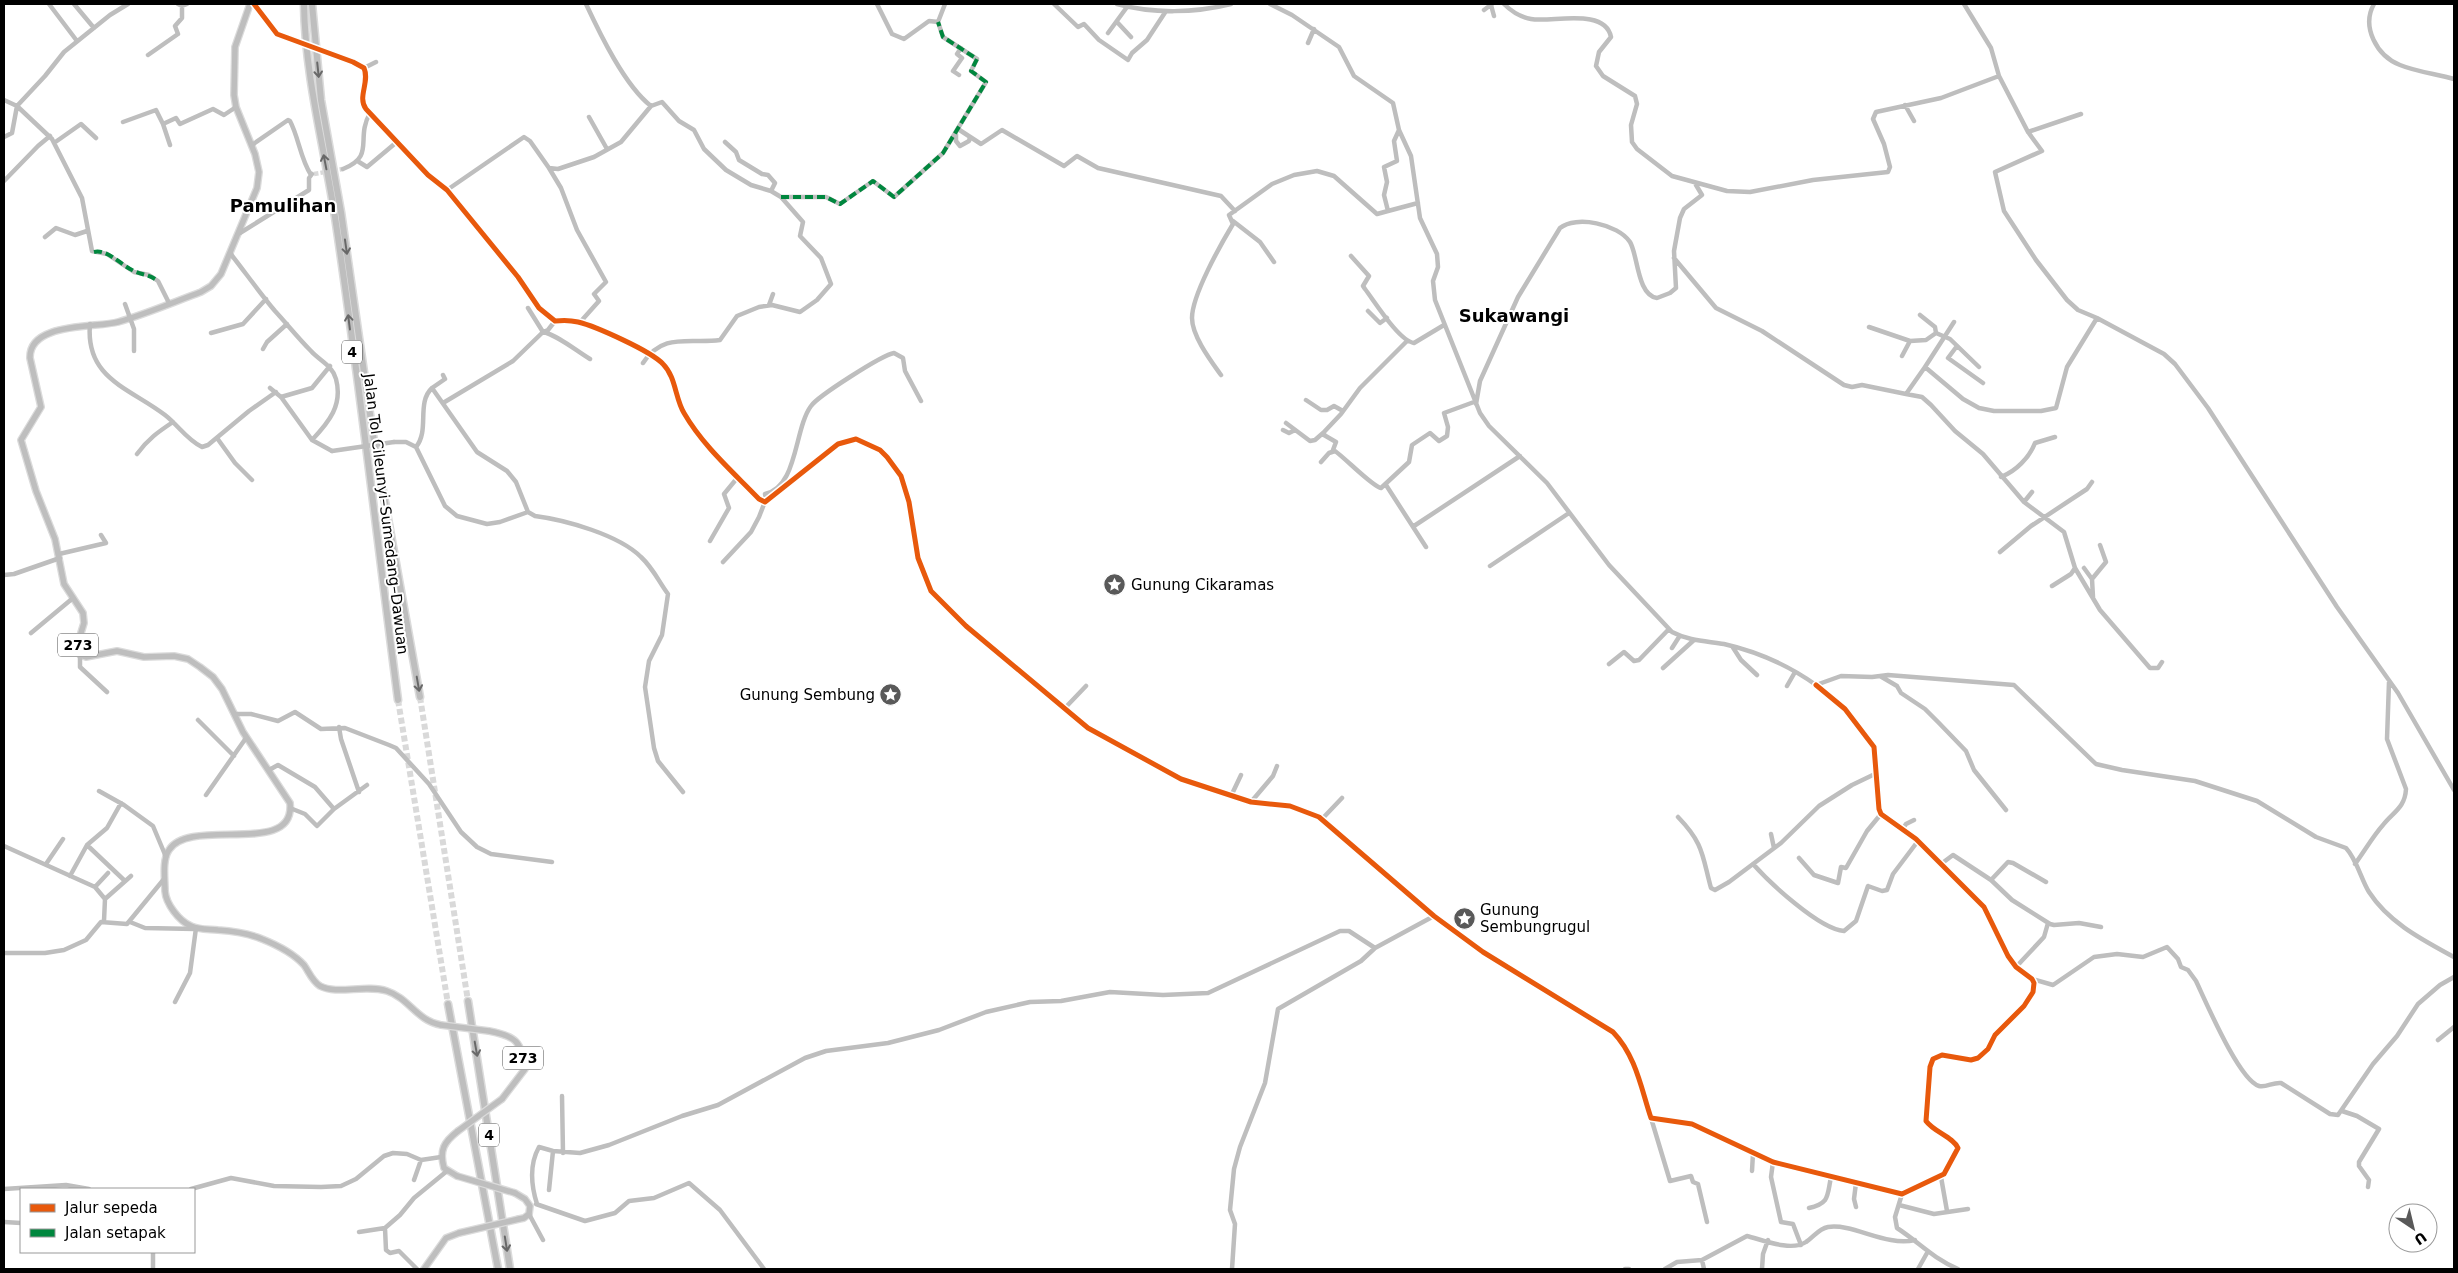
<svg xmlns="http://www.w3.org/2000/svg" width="2458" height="1273" font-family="'DejaVu Sans',sans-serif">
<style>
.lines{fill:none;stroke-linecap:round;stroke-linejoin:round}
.minor-tunnel{stroke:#d9d9d9;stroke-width:4.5;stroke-dasharray:4.5 2;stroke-linecap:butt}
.highway-tunnel{stroke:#d9d9d9;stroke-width:6;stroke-dasharray:6 3;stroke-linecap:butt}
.major-casing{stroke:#dbdbdb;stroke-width:8}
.highway-casing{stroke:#dbdbdb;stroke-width:9}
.minor{stroke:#bebebe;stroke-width:4.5}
.major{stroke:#bebebe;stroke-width:5.5}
.highway{stroke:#bebebe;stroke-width:6}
.major-bridge-casing{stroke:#dbdbdb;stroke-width:8;stroke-linecap:butt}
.minor-bridge{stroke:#bebebe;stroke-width:4.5}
.major-bridge{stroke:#bebebe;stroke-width:5.5}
.quiet{stroke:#00873e;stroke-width:4;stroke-dasharray:8 4;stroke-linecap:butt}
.cycleway-casing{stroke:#fff;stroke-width:8}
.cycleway{stroke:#e8590c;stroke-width:5}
.oneway{stroke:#686868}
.labels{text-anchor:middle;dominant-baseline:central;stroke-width:4;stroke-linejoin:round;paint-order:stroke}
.shield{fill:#fff;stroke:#4c4c4c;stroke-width:1}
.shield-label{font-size:14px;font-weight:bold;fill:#000}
.street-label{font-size:15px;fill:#000;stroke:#fff}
.poi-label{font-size:15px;fill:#000;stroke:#fff;text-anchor:start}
.quarter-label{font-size:18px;font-weight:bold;fill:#000;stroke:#fff}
</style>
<rect width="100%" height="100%" fill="#fff"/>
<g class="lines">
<path class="minor-tunnel" d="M314 174 343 169"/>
<path class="highway-tunnel" d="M420 697 468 1001
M398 700 448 1004"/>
<defs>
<path id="major" d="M250 4 235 47 234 95 236 107 255 154 259 172 257 188 221 274 211 286 201 292C174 302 146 314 118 322 96 328 29 322 30 358L41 407 21 440 36 491 55 539 64 584 83 613 84 623 77 646 80 655 86 657 117 651 144 657 174 656 188 659 200 667 213 677 222 689 243 732 290 803C296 858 190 816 169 850 162 860 165 879 165 891 166 904 179 921 191 926 199 930 209 929 218 930 232 931 248 933 262 939 277 945 293 953 304 965 309 972 312 981 320 986 337 995 366 984 387 991 409 998 417 1021 441 1025
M489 1031C516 1036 522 1042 525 1069L502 1099
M457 1176 444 1168C439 1150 444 1142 458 1131
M515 1193 525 1199 530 1206 529 1214 524 1218 519 1219
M424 1269 446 1238 459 1233"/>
<path id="highway" d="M304 4C305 76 324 146 335 217 359 377 377 539 398 700
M312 4 321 100 341 212 373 435 420 697
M468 1001 510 1269
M448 1004 498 1269"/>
</defs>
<use href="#major" class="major-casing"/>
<use href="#highway" class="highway-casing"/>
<path class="minor" d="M49 4 77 41
M74 4 94 28
M178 4 182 6 187 4
M254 4 277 34
M877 4 892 34 904 39 929 21 938 22 945 4
M1054 4 1078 27 1084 24 1099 40 1128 60 1132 53 1147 40 1166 11
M1117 4C1153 14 1195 13 1231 4
M1270 4 1292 15 1339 47 1354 76 1393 103 1399 130 1411 156 1420 218 1437 254 1438 267 1433 281 1435 300 1480 413 1489 426 1547 483 1609 565 1672 632C1689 641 1706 641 1724 644 1759 652 1788 665 1816 685L1841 676 1872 677 1888 675 2014 685 2096 764 2122 770 2195 781 2257 801 2316 837 2346 848C2357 860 2361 879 2369 892 2389 923 2423 940 2454 957
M1504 4C1511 11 1520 17 1531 19 1551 23 1605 7 1611 37L1599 52 1596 66 1603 76 1635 96 1637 104 1631 125 1632 142 1637 149 1672 176 1727 191 1750 192 1813 180 1888 172 1890 167 1884 144 1873 119 1876 112 1941 98 1999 76 2028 132 2042 151 1995 172 2004 211 2036 260 2067 300 2078 310 2097 318 2164 354 2175 364 2208 408 2337 607 2398 693 2454 790
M1964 4 1991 48 1999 76
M2374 4C2361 27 2377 56 2400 65 2417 72 2437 74 2454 79
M1491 5 1494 16
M1484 10 1492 4
M1117 22 1131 37
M1108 33 1127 7
M1308 43 1314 29
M148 55 178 34 175 26 182 18V6
M340 58 364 68C370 82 357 97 366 109L428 175 447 190 547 316C557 322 567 320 579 323 595 327 642 348 655 357 673 370 674 392 683 410 699 445 733 472 759 499L765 502 838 444 856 439 880 450 887 457 901 476 909 502 918 558 931 591 966 626 1088 728 1181 779 1251 802 1290 806 1319 817 1434 916 1483 952 1613 1032C1636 1056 1641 1088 1651 1118L1692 1124 1773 1162 1902 1194 1944 1174 1958 1148C1953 1137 1934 1132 1926 1121L1930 1067 1933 1059 1942 1055 1971 1060 1978 1058 1988 1049 1995 1035 2024 1006 2033 992 2034 983 2032 979 2016 967 2008 956 1984 907 1916 839 1881 814 1879 809 1874 747 1845 709 1816 685
M364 68 376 62
M959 75 953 71 962 58 957 54 961 48
M4 100 17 106 52 139 82 198 92 251 107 254 134 272 149 275 158 281 169 303
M1905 105 1914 121
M589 117 607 149
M123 122 156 110 163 124 176 118 180 124 213 109 224 115 236 107
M163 124 170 145
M958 129 981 144 1002 130 1064 166 1077 156 1098 168 1221 196 1235 211
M2028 132 2081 114
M956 134V141L960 146 969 141 970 137
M4 137 12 133 17 106 45 76 64 52 110 15 128 4
M725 142 736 152 739 160 762 174 768 175 775 183 771 191
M54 143 81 124 96 138
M252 145 288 120 290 121C299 138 300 158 311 175
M359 162 367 167 398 141
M549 168 561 188 577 230 606 282 594 294 599 301 582 320 587 324
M343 169C376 156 355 139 370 113
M4 181 38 146 50 136
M447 190 524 137 530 141 549 168 558 169 594 157 621 142 651 106C625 86 600 34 586 4
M781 197H826L840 204 873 181 894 197 943 153 986 82 971 71 977 59 943 37 938 22
M1388 211 1418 203
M1233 221 1260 242 1274 262
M240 233 309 190V178L312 174
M45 237 56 228 75 235 87 231
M230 253C245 272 259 292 275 311 287 324 298 338 311 351 320 361 332 365 336 379 343 405 329 422 312 440
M1351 256 1369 276 1363 286 1365 289C1375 302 1399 341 1414 343L1444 325
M1674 258 1716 308 1762 331 1844 385 1852 387 1862 385 1906 394 1925 367 1963 399 1979 408 1994 411H2041L2056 408 2067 367 2097 318
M125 304 134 329V351
M769 305 773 294
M528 308 543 332C559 336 575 350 590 359
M1368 311 1380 323 1387 318
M1920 315 1935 327 1936 333
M90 324C85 379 130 388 165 415 178 425 187 440 202 447L208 445 249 411 276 392
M1869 327 1910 341
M211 333 243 324 266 299
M1957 346 1948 358 1983 383
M263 349 267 342 287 324
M1902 356 1910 341 1926 340 1936 333 1950 339 1979 367
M643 363C663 332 689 344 720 340L737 316 759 307 772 305 800 312 817 300 831 284 821 258 800 236 803 222 781 197 771 191 751 185 726 170 704 149 694 130 679 121 662 102 651 106
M1925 367 1954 322
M1221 375C1211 361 1192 336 1192 318 1192 295 1221 244 1233 224L1229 215 1272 184 1294 175 1317 171 1334 176 1377 214 1388 211 1384 195 1387 182 1384 167 1397 161 1394 141 1399 130
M270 388 281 397 312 440 332 451
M432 388 445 379 443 375
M1906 394 1922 397 1931 405 1955 431 1983 454 2024 502 2064 532 2075 568 2100 610 2150 668H2158L2162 662
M281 397 312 388 330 366
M1306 400 1321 410H1327L1334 406 1343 411
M443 403 513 361 543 332 548 330 555 321
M1476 404 1480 381 1518 297 1560 228C1576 215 1618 224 1630 242 1638 255 1637 295 1657 298L1670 293 1676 288 1674 251 1680 218 1684 209 1702 195 1696 185
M1286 423 1310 441 1315 440 1323 433
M1283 430 1289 433 1295 430
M217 438 235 463 252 480
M394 442H406L416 447 445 506 457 516 487 524 500 522 528 512 535 516C566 520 619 535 641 557 653 568 659 582 668 594L662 635 649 661 645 687 654 748 658 761 683 792
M416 447C430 430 416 403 432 388L477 452 507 471 516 482 528 512
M1333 450 1336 442 1324 435V432L1341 414 1360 388 1407 341
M137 454C148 439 158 432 173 422
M1321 462 1329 453 1335 451C1345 458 1373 487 1381 488L1409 462 1412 445 1430 433 1439 441 1447 436 1448 427 1444 413 1474 402
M2001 477C2016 471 2029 458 2035 443L2055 437
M1386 485 1426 547
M2024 502 2032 492
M1414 526 1520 456
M710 541 729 508 724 494 738 477
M2000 552 2031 526 2087 489 2092 482
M59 554 106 543 101 535
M723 562 751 532 759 517 766 499 765 494C798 487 794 429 811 406 818 396 882 355 894 353L903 358 905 371 921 401
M1490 566 1569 513
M2084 568 2092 579 2093 597
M4 575 14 574 60 558
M2092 579 2106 562 2100 545
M2052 586 2071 574 2075 568
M31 633 73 598
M1732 646 1741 660 1757 675
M1672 648 1679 637
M80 655V667L107 692
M1609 664 1624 652 1634 661 1639 660 1669 629
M1663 668 1694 640
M1880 676 1897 686 1901 693 1925 709 1938 722 1966 751 1974 770 2006 810
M1787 686 1795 672
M1064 709 1086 686
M234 714H251L278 721 295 712 321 729 345 728 389 745 396 748 429 784 461 832 477 847 491 854 552 862
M198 720 234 756
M339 727 341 739 359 792
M269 770 278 765 315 787 334 809 367 785
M99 791 124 805 153 826 166 857
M1232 794 1241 775
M206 795 246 738
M1251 802 1273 776 1277 766
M290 808 305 814 317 826 334 809
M1678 817C1704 844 1702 855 1711 888L1715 890 1729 882 1781 843 1819 806 1852 785 1877 773
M1322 819 1342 798
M1902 830 1906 824 1914 820
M1771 834 1774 848
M87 845 125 881
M4 846 95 887 105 899 104 921
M1799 858 1814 875 1838 883 1841 867 1846 868 1867 831 1881 814
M46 864 63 839
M1753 864C1769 882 1819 929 1844 931L1856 921 1868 886 1882 891 1887 890 1893 874 1918 841
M1941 864 1953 855 1991 880 2012 900 2050 924 2054 925 2079 923 2101 927
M2355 864C2364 852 2373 836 2383 825 2393 812 2405 808 2406 789L2387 739 2389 682
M70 876 87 845 107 828 121 803
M1991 880 2008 862 2013 863 2046 882
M95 887 108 873
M105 899 131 876
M130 922 145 928 195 929
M4 953H45L64 950 86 940 101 922 127 924 164 879
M2016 967 2044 937 2048 923
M2032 979 2053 985 2094 957 2117 954 2143 957 2167 947 2178 959 2181 967 2188 970 2196 981C2206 1002 2239 1080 2259 1086 2266 1088 2273 1082 2281 1083L2330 1114 2338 1115 2373 1064 2397 1036 2418 1004 2440 985 2454 977
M175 1002 190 973 196 928
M2438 1040 2454 1027
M562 1096 563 1153
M2342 1111 2357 1116 2379 1129 2359 1162V1166L2369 1180 2368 1187
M1651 1118 1670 1181 1691 1176 1693 1182 1698 1184 1707 1222
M1773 1162 1771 1177 1781 1222 1793 1224 1801 1245
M1752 1171 1753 1153
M1941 1177 1947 1211
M414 1180 421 1160
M4 1189 66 1185 89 1189
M191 1189 231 1178 274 1186 321 1187 341 1186 356 1179 384 1156 393 1153 407 1154 421 1160 441 1157
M549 1190 553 1151
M1902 1194 1895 1217 1897 1228C1920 1243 1931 1257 1958 1269
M536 1204 585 1221 615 1213 629 1201 654 1198 689 1183 720 1210 764 1269
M537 1204C531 1185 529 1165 539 1147L553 1151 580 1153 609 1145 682 1116 718 1105 805 1058 826 1051 888 1043 939 1030 986 1012 1030 1002 1061 1001 1110 992 1163 995 1208 993 1340 931H1349L1375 948 1434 916
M1899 1205 1934 1214 1968 1209
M1856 1207 1854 1199 1856 1183
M1809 1208C1830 1203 1827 1196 1831 1177
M529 1214 543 1240
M4 1222 21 1223
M359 1232 385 1228
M1702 1260 1704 1269
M153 1269V1252
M417 1269 399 1251 390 1253 386 1250 385 1228 400 1215 414 1198 447 1171
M1232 1269 1235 1224 1230 1210 1234 1169 1240 1147 1265 1083 1278 1009 1361 961 1375 948
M1625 1269H1629
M1665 1269 1677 1262 1702 1260 1747 1236C1763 1240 1791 1252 1806 1242 1814 1237 1818 1229 1828 1227 1853 1223 1886 1247 1915 1240
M1762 1269 1763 1254 1768 1240
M1918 1269 1927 1253"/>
<use href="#major" class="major"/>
<use href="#highway" class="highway"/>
<defs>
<path id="major-bridge" d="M441 1025 489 1031
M458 1131 502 1099
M457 1176 515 1193
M459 1233 519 1219"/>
</defs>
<use href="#major-bridge" class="major-bridge-casing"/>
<path class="minor-bridge" d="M277 34 340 58
M332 451 394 442"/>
<use href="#major-bridge" class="major-bridge"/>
<path class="quiet" d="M781 197H826L840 204 873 181 894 197 943 153 986 82 971 71 977 59 943 37 938 22
M94 252C107 249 120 264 132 270 141 275 149 274 158 281"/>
<defs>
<path id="cycleway" d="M254 4 277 34 353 62 364 68C370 82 357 97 366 109L428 175 447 190 518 277 539 308 555 321C563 320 570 320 578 322 595 326 651 351 663 364 676 377 675 398 684 413 703 446 733 472 759 499L765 502 838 444 856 439 880 450 887 457 901 476 909 502 918 558 931 591 966 626 1088 728 1181 779 1251 802 1290 806 1319 817 1434 916 1483 952 1613 1032C1636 1056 1641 1088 1651 1118L1692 1124 1773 1162 1902 1194 1944 1174 1958 1148C1953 1137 1934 1132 1926 1121L1930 1067 1933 1059 1942 1055 1971 1060 1978 1058 1988 1049 1995 1035 2024 1006 2033 992 2034 983 2032 979 2016 967 2008 956 1984 907 1916 839 1881 814 1879 809 1874 747 1845 709 1816 685"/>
</defs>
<use href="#cycleway" class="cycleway-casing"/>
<use href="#cycleway" class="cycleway"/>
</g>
<defs><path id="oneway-shaft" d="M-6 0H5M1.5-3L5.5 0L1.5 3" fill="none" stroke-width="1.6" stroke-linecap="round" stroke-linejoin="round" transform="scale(1.25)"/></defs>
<g class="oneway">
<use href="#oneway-shaft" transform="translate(318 70) rotate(84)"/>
<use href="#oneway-shaft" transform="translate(325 162) rotate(-101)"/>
<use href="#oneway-shaft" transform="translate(346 247) rotate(82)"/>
<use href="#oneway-shaft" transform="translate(349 322) rotate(-97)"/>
<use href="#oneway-shaft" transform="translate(418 684) rotate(80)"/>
<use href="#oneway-shaft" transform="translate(476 1049) rotate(80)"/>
<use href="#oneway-shaft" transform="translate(506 1244) rotate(81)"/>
</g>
<defs>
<symbol id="sight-disc" viewBox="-11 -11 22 22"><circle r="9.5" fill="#595959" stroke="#fff"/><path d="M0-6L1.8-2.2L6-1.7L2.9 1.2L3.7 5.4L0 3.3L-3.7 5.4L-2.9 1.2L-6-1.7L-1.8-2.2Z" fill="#fff"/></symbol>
</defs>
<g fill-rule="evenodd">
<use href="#sight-disc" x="1102" y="572" width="25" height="25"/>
<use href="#sight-disc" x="878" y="682" width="25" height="25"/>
<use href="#sight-disc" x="1452" y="906" width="25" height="25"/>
</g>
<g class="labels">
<g class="shield">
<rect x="342" y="340.5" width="20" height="23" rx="4"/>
<rect x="58" y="633.5" width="40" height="23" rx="4"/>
<rect x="503" y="1046.5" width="40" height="23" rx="4"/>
<rect x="479" y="1123.5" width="20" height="23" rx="4"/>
</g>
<g class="shield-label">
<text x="352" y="352">4</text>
<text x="78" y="645">273</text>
<text x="523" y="1058">273</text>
<text x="489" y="1135">4</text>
</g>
<g class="street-label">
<text transform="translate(386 514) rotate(83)">Jalan Tol Cileunyi–Sumedang–Dawuan</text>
</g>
<g class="poi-label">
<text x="1131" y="585">Gunung Cikaramas</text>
<text x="875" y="695" text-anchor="end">Gunung Sembung</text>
<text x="1480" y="910">Gunung<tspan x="1480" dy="17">Sembungrugul</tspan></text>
</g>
<g class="quarter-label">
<text x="283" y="205">Pamulihan</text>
<text x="1514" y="315">Sukawangi</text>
</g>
</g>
<rect width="2458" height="1273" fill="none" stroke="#000000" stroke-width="10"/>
<rect x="20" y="1188" width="175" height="65" fill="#ffffff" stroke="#999999"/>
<rect x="30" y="1204" width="25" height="8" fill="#e8590c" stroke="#999999"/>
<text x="65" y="1213" font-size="15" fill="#000000">Jalur sepeda</text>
<rect x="30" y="1229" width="25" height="8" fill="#00873e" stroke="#999999"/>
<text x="65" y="1238" font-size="15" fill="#000000">Jalan setapak</text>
<g transform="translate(2413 1228) rotate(145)"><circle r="24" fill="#ffffff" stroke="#999999"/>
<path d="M0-4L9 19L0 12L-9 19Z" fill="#595959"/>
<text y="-8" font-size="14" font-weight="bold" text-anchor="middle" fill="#000000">U</text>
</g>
</svg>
